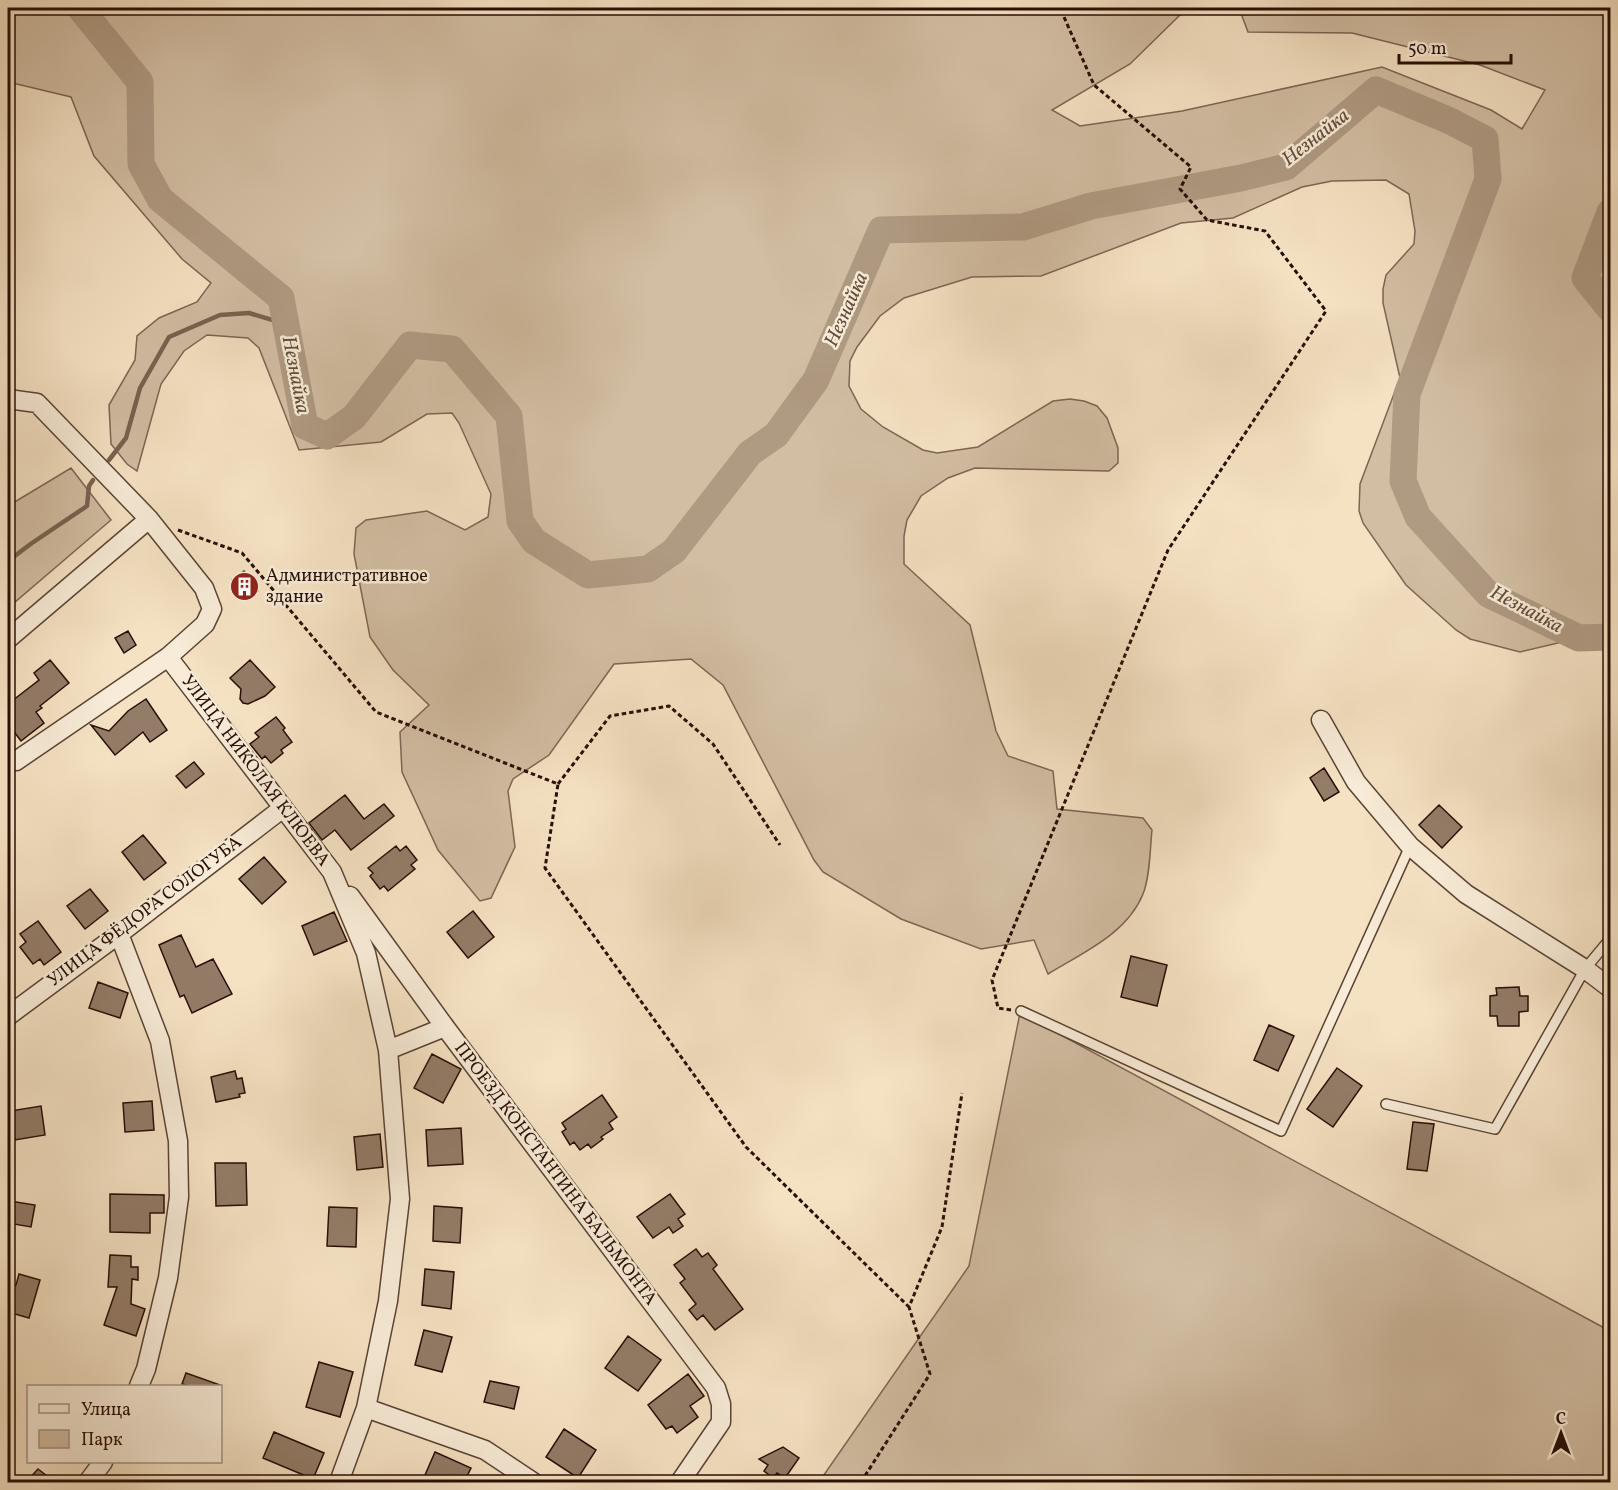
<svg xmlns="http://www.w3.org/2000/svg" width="1618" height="1490" font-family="Vollkorn,serif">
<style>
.green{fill:#d2bea3;stroke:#7d6654;stroke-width:1.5}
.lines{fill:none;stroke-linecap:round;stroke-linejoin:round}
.stream{stroke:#796250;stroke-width:4.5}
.river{stroke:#af9a82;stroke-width:27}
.building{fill:#937c68;stroke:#280e05;stroke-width:1.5}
.service-casing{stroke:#5b4334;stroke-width:12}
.minor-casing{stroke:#5b4334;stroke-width:21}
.path{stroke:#280e05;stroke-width:3;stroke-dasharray:4.5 3;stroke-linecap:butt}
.service{stroke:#f8ecd8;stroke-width:9}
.minor{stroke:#f8ecd8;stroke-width:18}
.labels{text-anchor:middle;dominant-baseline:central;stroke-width:5;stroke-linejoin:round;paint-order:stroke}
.poi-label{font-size:18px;fill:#280e05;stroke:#f8ecd8;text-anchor:start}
.street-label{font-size:18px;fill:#280e05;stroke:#f8ecd8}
.water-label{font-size:20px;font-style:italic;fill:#654d3d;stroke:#f8ecd8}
</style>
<rect width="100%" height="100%" fill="#f5e2c3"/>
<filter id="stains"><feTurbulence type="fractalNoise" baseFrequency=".00333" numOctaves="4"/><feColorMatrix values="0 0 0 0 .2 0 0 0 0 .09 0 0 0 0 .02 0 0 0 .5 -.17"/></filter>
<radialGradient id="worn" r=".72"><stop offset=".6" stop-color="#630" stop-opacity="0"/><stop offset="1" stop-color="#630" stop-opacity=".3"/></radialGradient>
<path class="green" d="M8 8H1064L1068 13 1074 8H1184L1185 10 1130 64 1052 110 1080 126 1182 111 1382 67 1491 110 1522 129 1545 90 1480 65 1352 33 1248 32 1239 8H1610V642L1579 638 1520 652 1470 639 1456 630 1406 585 1363 523 1359 511 1360 484 1400 378 1383 303V289L1386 275 1414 244 1415 231 1409 194 1386 180 1332 181 1302 187 1233 218 1181 223 1041 276 972 277 904 298 880 316 857 347 850 361 849 386 861 409 883 427 923 450 937 453 978 447 1053 401 1070 399 1084 401 1097 406 1107 418 1118 448V463L1109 471 975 468 948 478 921 496 907 520 904 536V564L970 625 996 731 1008 756 1053 771 1057 809 1143 818 1152 830C1150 849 1150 877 1143 894 1127 934 1082 953 1048 974L1034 940 981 949 901 919 823 872 814 860 723 685 691 659 614 664 549 755 513 779 508 791 515 847 491 898 480 901 438 850 402 772 400 732 429 705 393 670 370 637 354 554 356 528 366 520 427 511 465 530 488 517 491 494 459 423 452 413 427 414 381 442 299 450 259 348 248 338 207 335 184 351 161 384 137 471 127 464 111 444 109 405 135 360 137 336 159 318 197 302 211 283 182 259 94 156 71 97 8 82Z
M71 468 111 520 8 608V506Z
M1020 1013 1610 1331V1482H819L969 1266Z"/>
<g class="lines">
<path class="stream" d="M109 460 126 438 140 388 169 337 220 315 249 313 286 324
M8 561 32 543 87 506 89 486 93 480"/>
<path class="river" d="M80 8 140 82 141 164 160 199 281 298 305 426 327 436 354 417 410 345 452 349 509 416 520 521 534 541 588 575 648 569 674 551 750 453 776 435 816 380 881 230 1023 227 1091 206 1241 178 1286 167 1376 90 1448 120 1485 139 1488 179 1407 394 1403 481 1418 517 1488 594 1579 638 1610 637
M1610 212 1585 278 1610 309"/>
</g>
<path class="building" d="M244 571 258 591 246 600 232 580Z
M128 631 136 645 124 653 115 638Z
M50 660 69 683 40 706 42 708 36 712 44 723 21 741 8 724V704L39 680 34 673Z
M250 660 275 687 265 696 248 704 243 703 240 699 241 689 230 678Z
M146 699 167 730 150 742 143 732 115 755 91 725 109 731 128 711Z
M276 717 285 728 283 730 292 742 281 750 283 753 271 763 265 756 262 759 250 744 259 737 255 733Z
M194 762 204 774 186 788 176 776Z
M1324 768 1339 792 1324 801 1310 778Z
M345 795 364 819 384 804 394 816 351 850 335 830 322 840 309 823Z
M1439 805 1462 827 1442 848 1419 825Z
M143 835 166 863 144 880 122 852Z
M396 846 400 851 406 846 417 860 411 865 415 869 388 891 384 886 380 889 370 876 373 873 368 868Z
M264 857 286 882 262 904 239 879Z
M90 889 108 911 85 929 67 906Z
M473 911 494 937 468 958 447 932Z
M334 912 347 941 314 955 302 926Z
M38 921 61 952 44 965 40 959 33 964 20 947 26 942 20 934Z
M181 935 196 967 213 959 232 994 192 1013 184 995 180 997 159 945Z
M1131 956 1167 965 1157 1006 1121 997Z
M98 982 128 993 120 1018 89 1008Z
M1519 987 1520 996H1528V1011L1519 1012V1026H1498L1497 1016H1490V996L1497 995 1496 988Z
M1269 1025 1294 1036 1278 1071 1254 1060Z
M432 1054 461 1069 443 1103 414 1088Z
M1337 1068 1362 1086 1333 1127 1307 1109Z
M235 1071 237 1079 242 1078 245 1093 239 1094 240 1097 216 1102 211 1077Z
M602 1095 617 1117 609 1123 613 1129 601 1137 603 1139 591 1148 588 1144 580 1150 574 1142 570 1145 562 1132 566 1129 562 1123Z
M152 1101 154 1130 125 1132 123 1103Z
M41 1106 45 1135 15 1140 10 1111Z
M1413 1122 1434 1124 1427 1171 1407 1169Z
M461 1128 463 1164 428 1166 426 1130Z
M380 1134 383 1167 357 1170 354 1137Z
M215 1163H246L247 1205 216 1206Z
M110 1194 164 1195V1213H150V1233L110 1232Z
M670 1194 685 1214 678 1219 683 1226 673 1233 669 1227 653 1238 637 1217Z
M10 1201 35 1205 31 1227 8 1223Z
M434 1206 462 1208 460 1243 433 1241Z
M329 1207 357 1208 356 1247 327 1246Z
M696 1249 702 1257 708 1253 717 1265 713 1269 743 1309 715 1330 703 1315 697 1320 689 1310 696 1304 680 1283 685 1279 674 1265Z
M110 1255 131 1256V1267H138V1280L132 1279 131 1304 145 1309 136 1336 104 1325 117 1287H108Z
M425 1269 454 1272 451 1309 422 1305Z
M19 1274 40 1280 29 1318 8 1312V1282L16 1285Z
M424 1330 452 1337 442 1372 415 1365Z
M628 1336 661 1360 638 1391 605 1368Z
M319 1362 353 1372 340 1417 306 1407Z
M186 1373 220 1385V1386H190L182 1384Z
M688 1374 704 1396 690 1406 698 1417 677 1433 672 1426 666 1429 648 1405Z
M490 1381 519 1387 514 1409 484 1402Z
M564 1429 596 1450 578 1478 546 1457Z
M274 1432 324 1453 313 1479 263 1458Z
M783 1447 799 1458 785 1478 777 1473 773 1478 764 1471 768 1465 759 1459Z
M435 1452 471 1468 464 1482H422Z
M38 1469 55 1482H26Z"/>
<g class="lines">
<defs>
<path id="service" d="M1021 1011 1281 1131 1410 846
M1386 1104 1495 1129 1585 969 1610 939"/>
<path id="minor" d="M8 399 37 403 149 519 204 588 212 609 205 624 168 657 332 872 366 953 388 1050 400 1199 388 1301 366 1408 339 1482
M8 639 149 519
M1321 720 1356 782 1410 846 1466 894 1585 969 1610 988
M16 761 168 657
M350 896 445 1027 716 1388 721 1404V1422L680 1482
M119 934 160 1041 178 1141 179 1197 168 1278 146 1369 139 1386
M8 1016 119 934 283 808
M388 1050 445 1027
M366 1408 485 1450 533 1482
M88 1482 103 1462"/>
</defs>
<use href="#service" class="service-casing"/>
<use href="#minor" class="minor-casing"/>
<path class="path" d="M178 530 242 553 376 712 558 784 545 868 746 1147 909 1307
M558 784 610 716 669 706 713 744 780 845
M1011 1010 998 1008 992 980 1168 550 1326 311 1265 231 1207 220 1180 189 1191 167 1094 85 1060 8
M861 1482 930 1374 909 1307 942 1227 962 1093"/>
<use href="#service" class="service"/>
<use href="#minor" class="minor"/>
</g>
<defs>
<symbol id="building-disc" viewBox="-11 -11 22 22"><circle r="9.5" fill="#8f2418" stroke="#f8ecd8"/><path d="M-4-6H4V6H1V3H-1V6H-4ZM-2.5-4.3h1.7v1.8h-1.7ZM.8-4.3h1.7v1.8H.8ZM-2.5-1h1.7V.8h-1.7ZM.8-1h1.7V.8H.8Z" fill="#fff"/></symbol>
</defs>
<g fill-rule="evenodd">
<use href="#building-disc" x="228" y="570" width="33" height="33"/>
</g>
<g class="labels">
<g class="poi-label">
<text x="266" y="576">Административное<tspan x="266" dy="21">здание</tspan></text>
</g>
<g class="street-label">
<text transform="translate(255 771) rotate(53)">УЛИЦА НИКОЛАЯ КЛЮЕВА</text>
<text transform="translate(145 912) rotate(-37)">УЛИЦА ФЁДОРА СОЛОГУБА</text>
<text transform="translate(555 1174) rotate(53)">ПРОЕЗД КОНСТАНТИНА БАЛЬМОНТА</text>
</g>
<g class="water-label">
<text transform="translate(1316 138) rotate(-38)">Незнайка</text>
<text transform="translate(847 310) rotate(-66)">Незнайка</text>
<text transform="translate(295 375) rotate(79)">Незнайка</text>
<text transform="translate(1526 610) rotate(28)">Незнайка</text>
</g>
</g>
<rect width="1618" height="1490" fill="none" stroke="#f5e2c3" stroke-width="30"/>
<rect x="9" y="9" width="1600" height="1472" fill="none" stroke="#280e05" stroke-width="3"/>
<rect x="15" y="15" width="1588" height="1460" fill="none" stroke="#280e05" stroke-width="1.5"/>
<rect x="27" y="1385" width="195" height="78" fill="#f8ecd8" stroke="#a59384" stroke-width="1.5"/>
<rect x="39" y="1404" width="30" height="9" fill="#f8ecd8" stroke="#a59384" stroke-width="1.5"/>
<text x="81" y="1415" font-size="18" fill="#280e05">Улица</text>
<rect x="39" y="1430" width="30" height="18" fill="#d2bea3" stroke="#a59384" stroke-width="1.5"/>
<text x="81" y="1445" font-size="18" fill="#280e05">Парк</text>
<g transform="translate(1561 1433)" stroke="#f8ecd8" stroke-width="4.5" paint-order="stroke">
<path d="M0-4.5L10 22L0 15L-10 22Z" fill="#280e05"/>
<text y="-9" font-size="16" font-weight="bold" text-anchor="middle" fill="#280e05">С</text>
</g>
<path d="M1399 54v9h112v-9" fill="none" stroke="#280e05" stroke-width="3"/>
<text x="1408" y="54" font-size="18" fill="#280e05" stroke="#f8ecd8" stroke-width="4.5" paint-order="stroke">50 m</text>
<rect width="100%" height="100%" filter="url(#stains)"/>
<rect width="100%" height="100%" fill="url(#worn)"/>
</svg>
